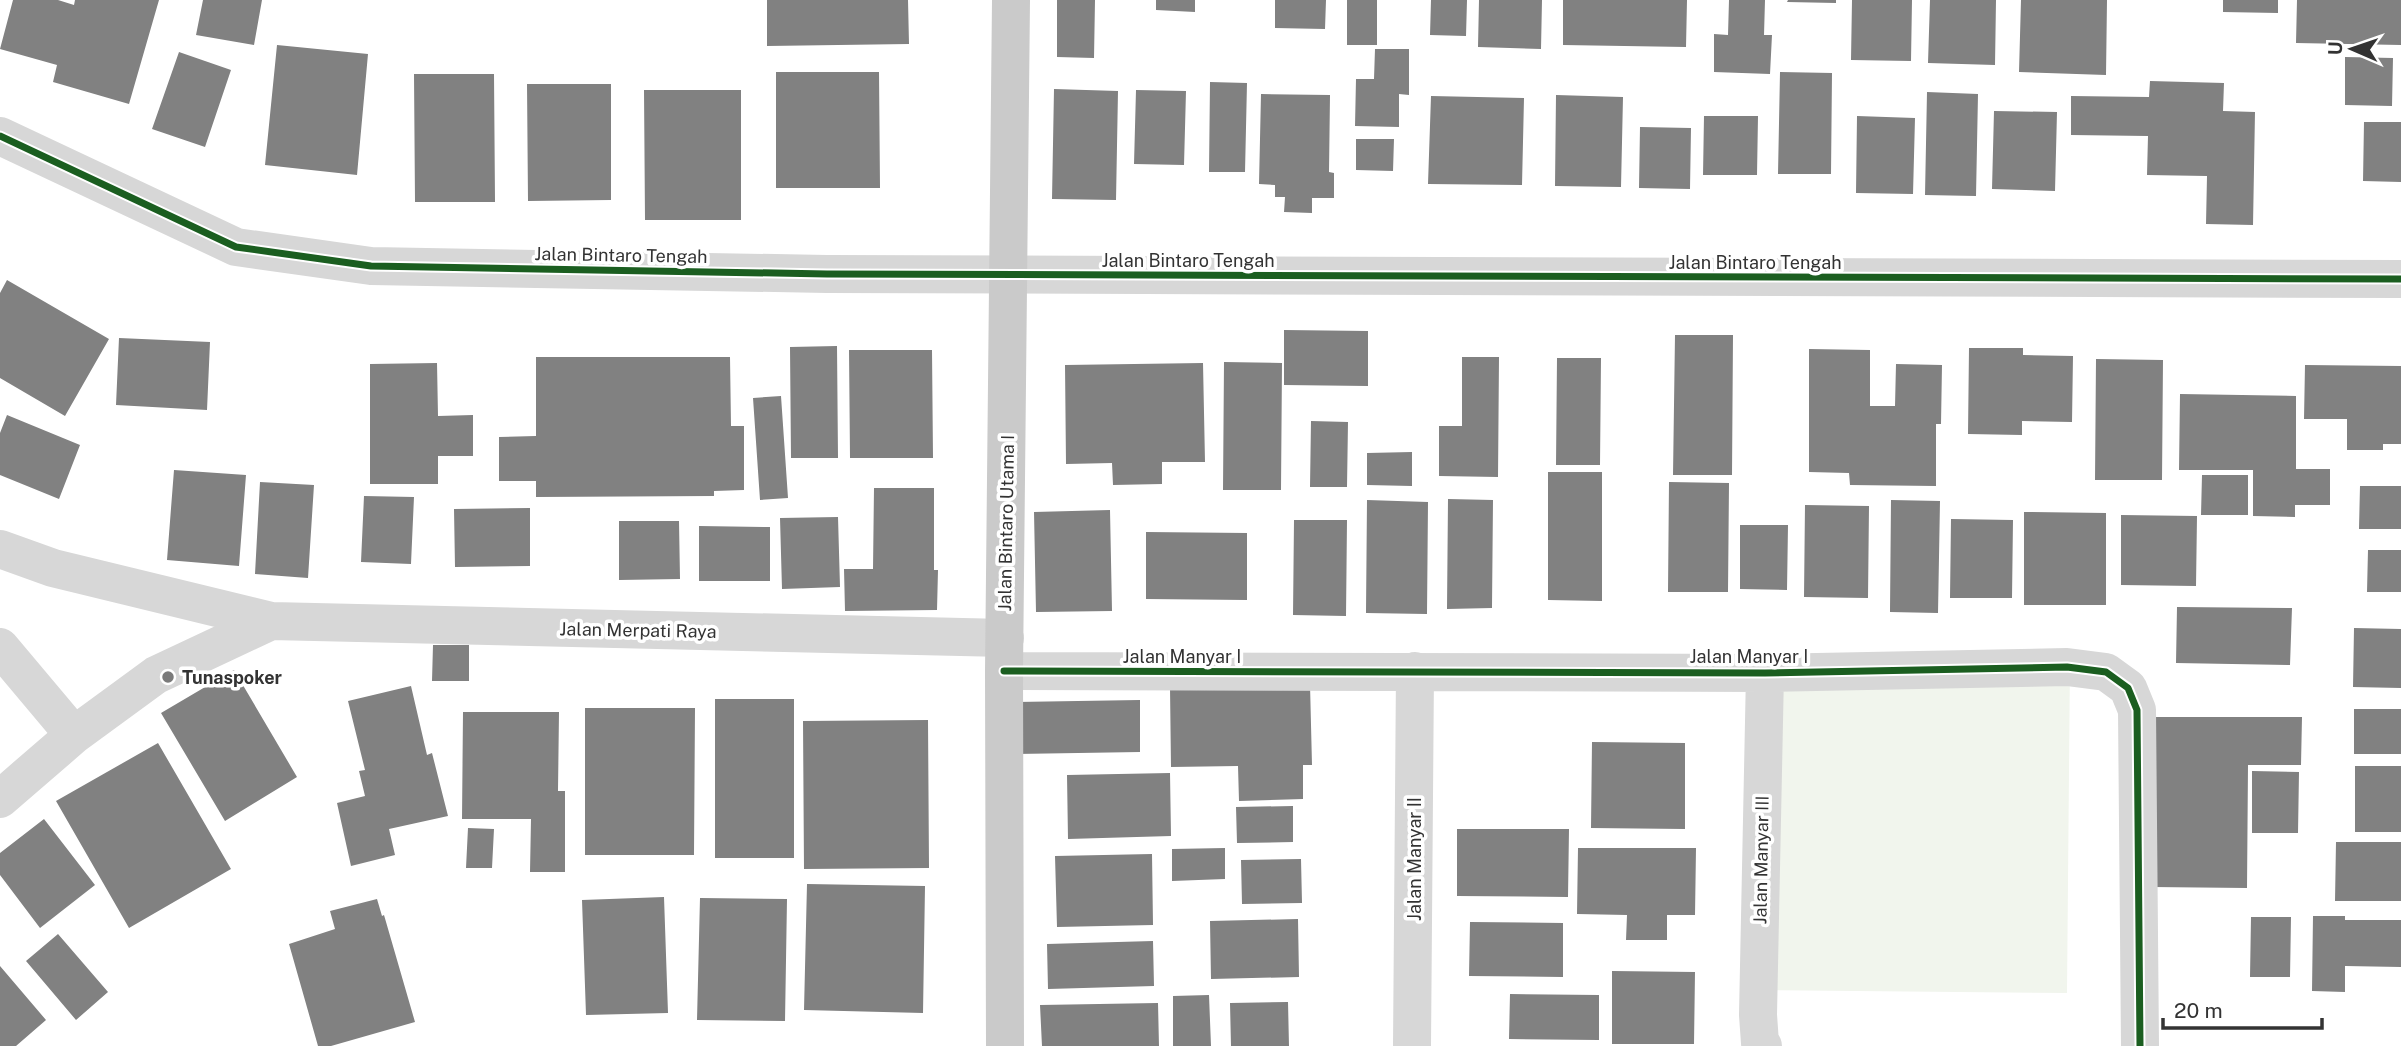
<svg xmlns="http://www.w3.org/2000/svg" width="2401" height="1046" font-family="'Public Sans',sans-serif">
<style>
.green{fill:#f1f5ed}
.building{fill:#818181}
.lines{fill:none;stroke-linecap:round;stroke-linejoin:round}
.minor{stroke:#d7d7d7;stroke-width:38}
.major{stroke:#cacaca;stroke-width:38}
.cycleway-casing{stroke:#fff;stroke-width:11}
.cycleway{stroke:#1b5e20;stroke-width:7}
.poi-dot{fill:#7a7a7a;stroke:#fff;stroke-width:2.5}
.labels{text-anchor:middle;dominant-baseline:central;stroke-width:7;stroke-linejoin:round;paint-order:stroke}
.street-label{font-size:18px;fill:#333;stroke:#fff}
.poi-label{font-size:18px;font-weight:bold;fill:#333;stroke:#fff;text-anchor:start}
</style>
<rect width="100%" height="100%" fill="#fff"/>
<path class="green" d="M1749 655 2070 659 2067 993 1746 990Z"/>
<path class="building" d="M13 0H58L74 5 75 0H159L129 104 53 82 57 65 0 49Z
M203 0H262L254 45 196 35Z
M767 0H908L909 44 767 46Z
M1057 0H1095L1094 58 1057 57Z
M1156 0H1195V12L1156 10Z
M1275 0H1326L1325 29 1275 28Z
M1347 0H1377V45H1347Z
M1431 0H1467L1466 36 1430 35Z
M1479 0H1542L1541 49 1478 47Z
M1563 0H1687L1686 47 1563 45Z
M1729 0H1765L1764 35H1772L1770 74 1714 72V34L1728 35Z
M1788 0H1836V3L1787 2Z
M1852 0H1912L1911 61 1851 60Z
M1930 0H1996L1995 65 1928 63Z
M2021 0H2107L2106 75 2019 72Z
M2223 0H2278V13L2223 12Z
M2297 0H2401V45L2296 43Z
M277 45 368 54 357 175 265 165Z
M1375 49H1409V95L1399 94V127L1355 126 1356 79H1374Z
M179 52 231 70 205 147 152 129Z
M2345 57 2393 58 2392 106 2345 105Z
M776 72H879L880 188H776Z
M1780 72 1832 73 1831 174H1778Z
M414 74H494L495 202H415Z
M2150 81 2224 83 2223 111 2255 112 2253 225 2206 224 2207 176 2147 175 2148 136 2071 135V96L2149 97Z
M1210 82 1247 83 1245 172H1209Z
M527 84H611V200L528 201Z
M1054 89 1118 91 1116 200 1052 199Z
M644 90H741V220H645Z
M1136 90 1186 91 1184 165 1134 164Z
M1927 92 1978 94 1976 196 1925 195Z
M1261 94 1330 95 1329 172 1334 173V198H1312V213L1284 212 1285 197H1275V185L1259 184Z
M1556 95 1623 97 1621 187 1555 186Z
M1431 96 1524 98 1522 185 1428 184Z
M1994 111 2057 112 2055 191 1992 189Z
M1704 116H1758L1757 175H1703Z
M1857 116 1915 118 1913 194 1856 193Z
M2364 122H2401V182L2363 181Z
M1640 127 1691 128 1690 189 1639 188Z
M1356 139H1394L1393 171 1356 170Z
M7 280 109 339 65 416 0 378V293Z
M1284 330 1368 331V386L1284 385Z
M1675 335H1733L1732 475H1673Z
M119 338 210 342 207 410 116 405Z
M837 346 838 458H791L790 347Z
M1969 348H2023V355L2073 356 2072 422 2022 421V435L1968 434Z
M1809 349 1870 350V406H1895L1896 364 1942 365 1941 424H1936V486L1850 485 1849 473 1809 472Z
M849 350H932L933 458H850Z
M536 357H730L731 426H744V490L714 491V496L536 497V481H499V437L536 436Z
M1462 357H1499L1498 477 1439 476V426H1462Z
M1557 358H1601L1600 465H1556Z
M2096 359 2163 360 2162 480H2095Z
M1224 362 1282 363 1281 490H1223Z
M437 363 438 416 473 415V456H438V484H370V364Z
M1203 363 1205 462H1162V484L1113 485 1112 463 1066 464 1065 365Z
M2305 365 2401 366V444H2383V450H2347V419H2304Z
M2180 394 2296 396V469H2330V505H2295V517L2253 516V470H2179Z
M781 396 788 498 760 500 753 398Z
M7 415 80 445 59 499 0 475V433Z
M1311 421 1348 422 1347 487H1310Z
M1412 452V486L1367 485V453Z
M174 470 246 475 239 566 167 560Z
M1548 472H1602V601L1548 600Z
M2202 475H2248V515H2201Z
M260 482 314 485 308 578 255 574Z
M1669 482 1729 483 1728 592H1668Z
M2360 486H2401V529H2359Z
M874 488H934V570H938L937 610 845 611 844 569H873Z
M364 496 414 497 411 564 361 562Z
M1448 499 1493 500 1492 608 1447 609Z
M1367 500 1428 502 1427 614 1366 613Z
M1891 500 1940 501 1938 613 1890 612Z
M1805 505 1869 506 1868 598 1804 597Z
M530 508V566L455 567 454 509Z
M1110 510 1112 611 1036 612 1034 512Z
M2024 512 2106 513V605H2024Z
M2121 515 2197 516 2196 586 2121 585Z
M838 517 840 587 782 589 780 518Z
M1951 519 2013 520 2012 598H1950Z
M1294 520H1347L1346 616 1293 615Z
M619 521H679L680 579 619 580Z
M1740 525H1788L1787 590 1740 589Z
M699 526 770 527V581H699Z
M1146 532 1247 533V600L1146 599Z
M2368 550H2401V592H2367Z
M2177 607 2292 608 2290 665 2176 663Z
M2354 628 2401 629V688L2353 687Z
M433 645H469V681H432Z
M234 670 297 777 225 821 161 713Z
M1310 684 1312 765H1303V799L1239 801 1238 766 1171 767 1170 687Z
M411 686 427 755 432 753 448 816 389 829 395 855 351 866 337 803 365 796 359 771 365 770 348 701Z
M715 699H794V858H715Z
M1140 700V752L1009 754 1008 702Z
M585 708H695L694 855H585Z
M2354 709H2401V754H2354Z
M463 712H559L558 791H565V872H530L531 819H462Z
M2152 717H2302L2301 765H2248L2247 888 2152 887Z
M928 720 929 868 804 869 803 721Z
M1592 742 1685 743V829L1591 828Z
M158 743 231 869 129 928 56 801Z
M2355 766H2401V832H2355Z
M2252 771 2299 772 2298 833H2252Z
M1170 773 1171 836 1068 839 1067 775Z
M1293 806V842L1237 843 1236 807Z
M44 819 95 885 40 928 0 875V853Z
M468 828 494 829 492 868H466Z
M1457 829H1569L1568 897 1457 896Z
M2336 842H2401V901H2335Z
M1225 848V879L1172 881V849Z
M1578 848H1696L1695 915H1667V940H1626L1627 915 1577 914Z
M1152 854 1153 925 1057 927 1055 856Z
M1301 859 1302 903 1242 904 1241 860Z
M807 884 925 886 923 1013 804 1010Z
M664 897 668 1013 586 1015 582 900Z
M700 898 787 899 785 1021 697 1020Z
M377 899 382 916 384 915 415 1022 331 1046H318L289 944 335 929 330 911Z
M2313 916H2345V920H2401V967L2345 966V992L2312 991Z
M2251 917H2291L2290 977H2250Z
M1298 919 1299 977 1211 979 1210 921Z
M1470 922 1563 923V977L1469 976Z
M58 934 108 992 76 1020 26 961Z
M1153 941 1154 986 1048 989 1047 944Z
M0 966 46 1020 16 1046H0Z
M1612 971 1695 972 1694 1044H1612Z
M1510 994 1599 995V1040L1509 1039Z
M1209 995 1211 1046H1173V996Z
M1288 1002 1289 1046H1231L1230 1003Z
M1158 1003 1159 1046H1042L1040 1005Z"/>
<g class="lines">
<path class="minor" d="M0 136 236 247 371 266 827 274 2401 279
M0 549 53 568 271 621
M0 647 74 735
M1004 671 1765 673 2067 667 2106 672 2128 688 2137 710 2140 1046
M0 799 74 735 156 675 271 621 1005 638
M1412 1046 1415 671
M1763 1046 1760 1043 1758 1015 1765 673"/>
<path class="major" d="M1005 1046 1004 671 1011 0"/>
<defs>
<path id="cycleway" d="M0 136 236 247 371 266 827 274 2401 279
M1004 671 1765 673 2067 667 2106 672 2128 688 2137 710 2140 1046"/>
</defs>
<use href="#cycleway" class="cycleway-casing"/>
<use href="#cycleway" class="cycleway"/>
</g>
<circle class="poi-dot" cx="168" cy="677" r="7"/>
<g class="labels">
<g class="street-label">
<text transform="translate(621 255) rotate(1)">Jalan Bintaro Tengah</text>
<text x="1188" y="260">Jalan Bintaro Tengah</text>
<text x="1755" y="262">Jalan Bintaro Tengah</text>
<text transform="translate(1006 523) rotate(-89)">Jalan Bintaro Utama I</text>
<text transform="translate(638 630) rotate(1)">Jalan Merpati Raya</text>
<text x="1182" y="656">Jalan Manyar I</text>
<text x="1749" y="656">Jalan Manyar I</text>
<text transform="translate(1414 859) rotate(-90)">Jalan Manyar II</text>
<text transform="translate(1761 860) rotate(-89)">Jalan Manyar III</text>
</g>
<g class="poi-label">
<text x="182" y="677">Tunaspoker</text>
</g>
</g>
<g transform="translate(2352 49) rotate(272)" stroke="#ffffff" stroke-width="5" paint-order="stroke">
<path d="M0-5L12 26L0 18L-12 26Z" fill="#333333"/>
<text y="-10" font-size="19" font-weight="bold" text-anchor="middle" fill="#333333">U</text>
</g>
<path d="M2163 1018v10h159v-10" fill="none" stroke="#333333" stroke-width="3.5"/>
<text x="2174" y="1018" font-size="21" fill="#333333" stroke="#ffffff" stroke-width="5" paint-order="stroke">20 m</text>
</svg>
